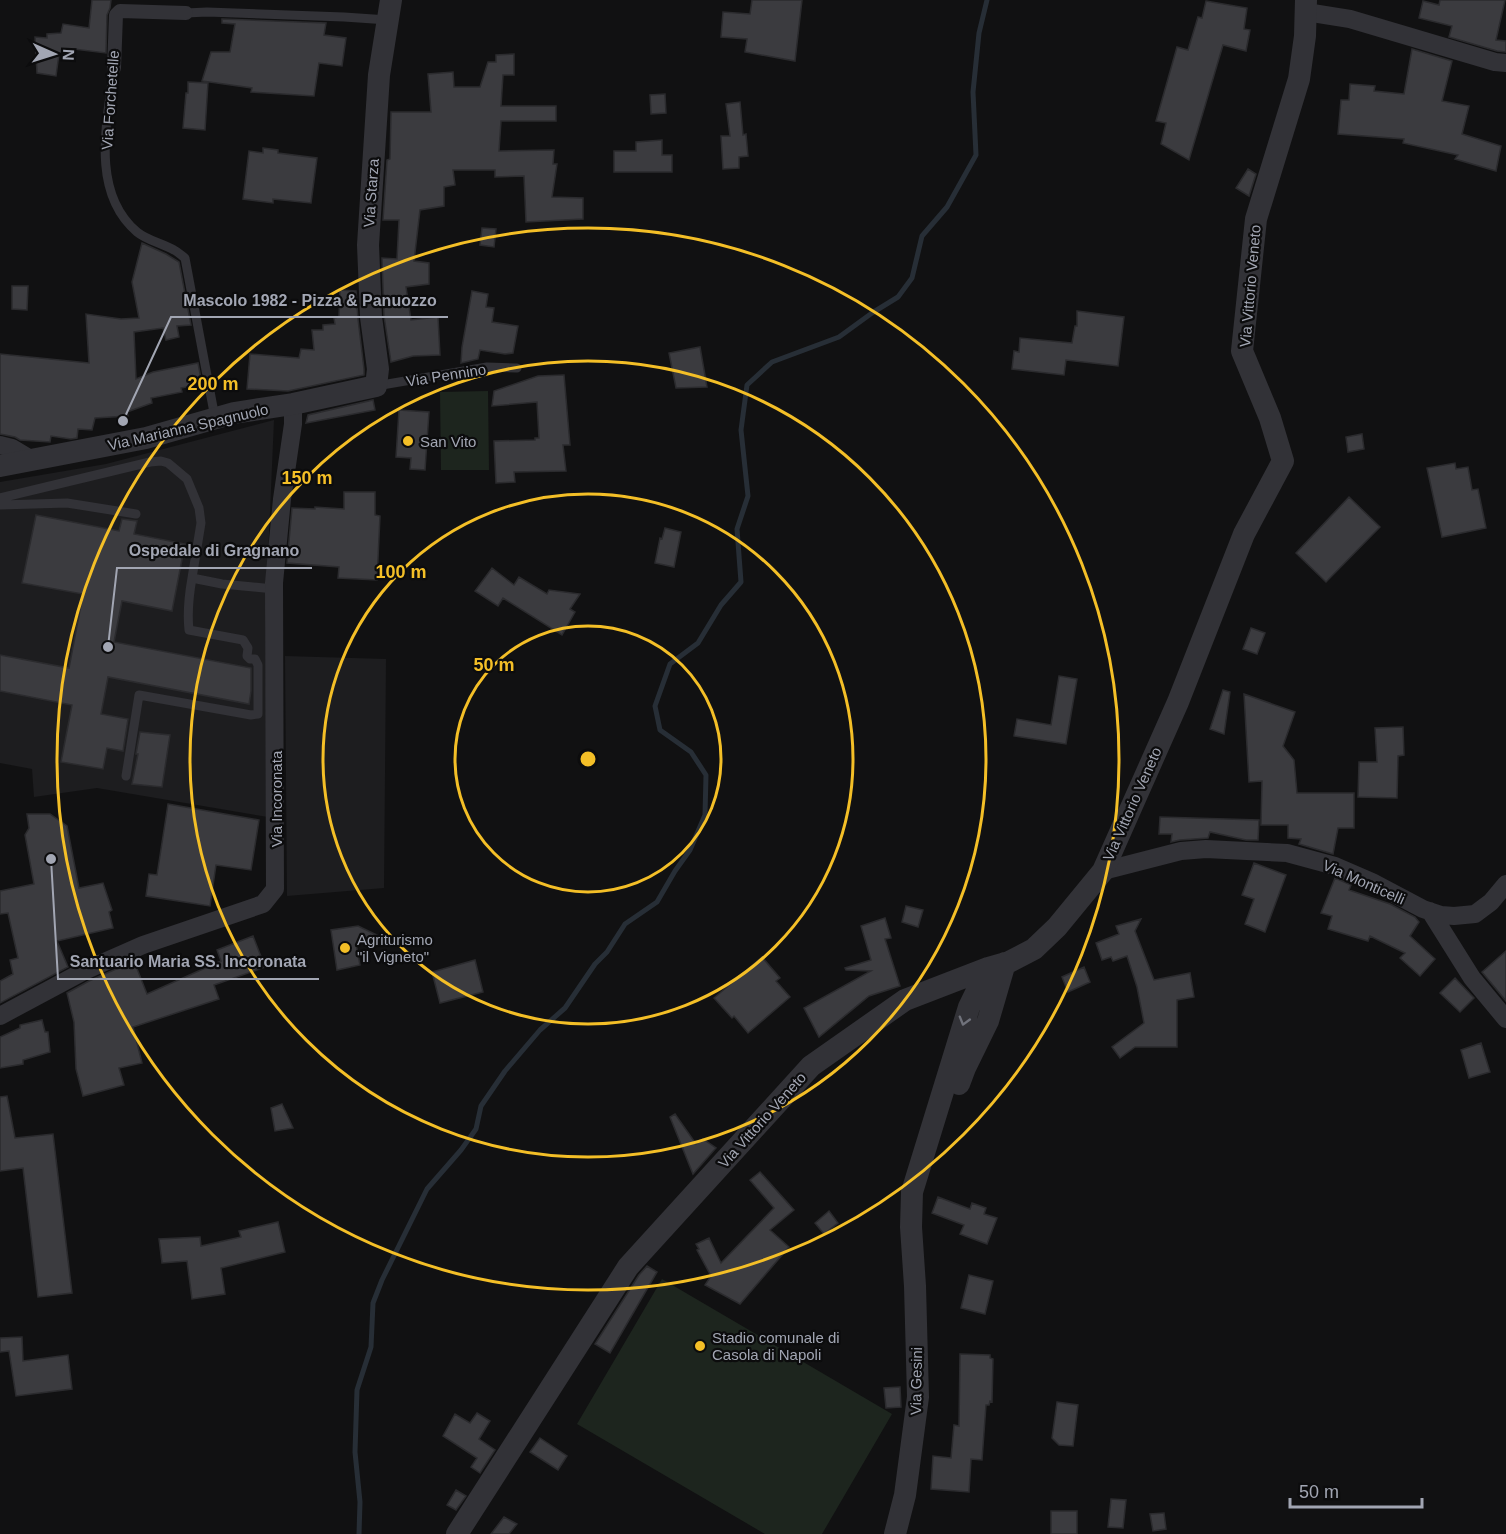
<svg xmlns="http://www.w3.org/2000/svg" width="1506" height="1534" font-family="Arial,sans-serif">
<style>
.built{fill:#1d1d1f}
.green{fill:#1d251e}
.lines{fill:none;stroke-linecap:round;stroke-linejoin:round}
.stream{stroke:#272e36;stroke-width:5}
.building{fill:#3b3b3f;stroke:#2b2b2e;stroke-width:1.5}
.service{stroke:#323237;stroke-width:9}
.pedestrian{stroke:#323237;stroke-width:14}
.minor{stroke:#323237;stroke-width:18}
.tertiary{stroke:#323237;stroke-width:22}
.oneway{stroke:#70727b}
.ring{fill:none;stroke:#f4bf27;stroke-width:3}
.poi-dot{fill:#f4bf27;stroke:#0c0c0d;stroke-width:2}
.labels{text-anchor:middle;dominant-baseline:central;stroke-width:4.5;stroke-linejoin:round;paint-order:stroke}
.street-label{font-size:15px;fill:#a2a6b3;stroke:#0c0c0d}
.poi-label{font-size:15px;fill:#a2a6b3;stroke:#0c0c0d;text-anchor:start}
.centre{fill:#f4bf27;stroke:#0c0c0d;stroke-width:3}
.ring-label{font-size:18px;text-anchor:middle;font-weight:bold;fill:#f4bf27;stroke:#0c0c0d;stroke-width:4.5;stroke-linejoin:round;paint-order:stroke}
.leader{fill:none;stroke:#a2a6b3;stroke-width:2}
.callout-dot{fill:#a2a6b3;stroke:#0c0c0d;stroke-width:2}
.callout-label{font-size:16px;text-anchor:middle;font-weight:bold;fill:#a2a6b3;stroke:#0c0c0d;stroke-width:4.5;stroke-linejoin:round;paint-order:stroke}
</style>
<rect width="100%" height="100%" fill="#111112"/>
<path class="built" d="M274 420 265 627 268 817 97 788 34 797 32 769 0 763V482L106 464Z
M285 656 386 659 384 888 287 896Z"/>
<path class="green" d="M488 391 489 470H441L440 392Z
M662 1279 892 1414 822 1534H765L577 1424Z"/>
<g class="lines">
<path class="stream" d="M359 1534 360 1502 355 1452 357 1390 371 1347 373 1303 382 1280 427 1189 461 1150 476 1129 481 1106 505 1071 540 1030 565 1008 595 964 607 952 625 924 657 902 675 871 690 850 705 815 706 775 691 752 660 730 655 706 670 664 698 643 721 605 741 582 737 529 748 496 741 430 747 385 772 362 839 337 872 313 898 297 912 278 922 236 947 207 976 155 973 92 979 33 987 0"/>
</g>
<path class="building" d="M92 0H111L110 8 107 15 106 53 74 49 73 56 59 54 56 76 37 73 35 37 47 38V34L61 33 63 24 89 28Z
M752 0H802L795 61 745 52 747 39 721 37 723 12 750 14Z
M1440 0H1505L1496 40 1506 41V52L1497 51 1449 37 1452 26 1419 18 1423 1 1439 5Z
M1206 1 1247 8 1244 29 1250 30 1246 51 1223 45 1189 160 1161 144 1166 123 1156 121 1177 47 1188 50 1198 17 1202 18Z
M222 19 326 23 324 35 346 38 342 66 319 63 314 96 251 92 252 88 202 81 211 52H230L235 24 222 23Z
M1412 49 1452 61 1442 101 1469 106 1462 134 1501 146 1496 171 1455 159 1458 155 1403 143 1404 139 1338 134 1341 100H1349L1350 84 1375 86 1374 91 1404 94Z
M514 54V75H503L501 106H556V121H501L499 151 554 150 553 164H557L552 197 583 198V219L526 222 524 176 495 177V170H453L455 185 444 187V206L420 210 414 261 429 263V284L406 287 411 320 438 317 440 355 413 356 391 362 384 316 382 258 397 259 399 220H383L387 160 390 159 391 112H431L428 74 453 72 454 87H480L488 62H496V55Z
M188 82 208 83 205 130 183 128 186 93H188Z
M665 94 666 113 651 114 650 95Z
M740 102 743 135 746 134 748 156 739 157V168L723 169 721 136H730L726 104Z
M662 140V155H672V172H614V151H636V142Z
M263 148 278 150V153L317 158 311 203 273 199V203L243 199 249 151 263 153Z
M1248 169 1256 174 1249 196 1236 188Z
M482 228 496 229 494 247 480 245Z
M142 243 166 254 179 262 191 325 177 326 179 337 166 340 163 328 134 332 136 379 153 372 198 363 202 384 181 388 182 392 151 398 152 403 127 412 128 416 95 418 92 430 78 429 77 438 71 439 51 436 50 442 20 440 15 437 0 434V354L89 363 86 314 121 319 139 318 132 282Z
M12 286H28L27 310 12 309Z
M340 290 356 291 358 319 364 369V375L288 391 247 389 250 354 299 358 301 349 314 350 312 330H323V325L335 324 334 318 339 317Z
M472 291 488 294 486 307 494 308 492 322 518 326 513 353 505 354 480 350 478 359 461 363 462 347Z
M1077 311 1124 317 1118 366 1066 360 1064 375 1012 369 1014 351 1019 352 1020 338 1072 343 1075 326H1077Z
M700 347 707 387 676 388 669 353Z
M564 375 570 445H563L566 471 514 472 515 482 496 483 494 441 535 440V438H539L537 402 492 406 494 391 538 376Z
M373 400 375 410 306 423 308 415Z
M399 410 429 412 425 470 410 469 411 458 396 457Z
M1362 434 1364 449 1348 452 1346 437Z
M1455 463 1456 469 1468 467 1472 490 1478 489 1486 528 1442 537 1427 468Z
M344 492H375V515L380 516 377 580 338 578 339 567 287 563 292 508 315 509V507L344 509Z
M1349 497 1380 527 1326 582 1296 553Z
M36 515 119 531 122 519 137 521 134 534 185 544 172 611 122 601 114 642 251 668V691L249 704 108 677 101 714 128 719 123 751 107 748 103 769 61 762 72 705 0 691V655L69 668 83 594 22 583Z
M665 528 681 532 674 567 655 563 660 538 662 539Z
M492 568 514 585 519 577 547 594 549 590 580 594 570 609 575 612 562 635 503 598 498 606 475 591Z
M1251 628 1265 633 1257 654 1243 649Z
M1059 676 1077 679 1066 744 1014 736 1017 719 1051 725Z
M1223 690 1230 692 1224 734 1210 729Z
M1244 694 1295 712 1283 746 1294 760 1297 793H1354V828H1338L1333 854 1299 844 1301 839 1288 838V825H1261L1262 781 1249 782Z
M1403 727 1404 755 1398 756 1397 798 1358 797 1359 762H1377L1375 728Z
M140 732 170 735 162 787 132 784 138 754H136Z
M168 804 259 820 251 870 216 865 210 906 146 896 149 874 157 875Z
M27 814H50L67 826 79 888 103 883 112 910 109 912 113 928 57 941 68 967 0 1003V981L13 974 10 960 18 958 8 913 0 914V891L34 884 25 835 29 828Z
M1160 817 1259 820 1258 840H1246L1210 832 1208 838 1180 840 1171 842 1172 834H1159Z
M1254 863 1286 875 1265 932 1245 924 1254 899 1242 895Z
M1335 878 1351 885 1349 890 1390 904 1415 917 1419 922 1410 936 1435 959 1420 976 1400 958 1405 953 1370 936 1368 941 1328 929 1332 916 1321 913Z
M906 906 923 910 918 927 902 922Z
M885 918 891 938 885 939 900 986 869 996 819 1037 804 1008 871 971 846 970 845 968 871 960 861 926Z
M1141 919 1135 931 1154 980 1190 973 1194 997 1177 1000V1047H1135L1120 1058 1112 1047 1144 1023 1137 987 1127 956 1113 961 1111 957 1102 960 1096 943 1119 934 1116 926Z
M358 926 383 938 356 944 360 965 337 970 331 930Z
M253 936 265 967 214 985 219 999 133 1027 142 1063 119 1068 124 1085 83 1096 76 1069 74 1022 67 993 89 981 134 961 147 994 221 961 217 950Z
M1506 951V1001L1482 972Z
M762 957 780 978 776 981 790 997 748 1033 734 1016 732 1018 714 998Z
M475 960 483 992 440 1003 432 972Z
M1084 967 1090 982 1068 992 1062 977Z
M1455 978 1474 998 1460 1012 1440 993Z
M42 1020 45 1032H48L50 1052 23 1060V1064L0 1068V1037L20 1028V1025Z
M1481 1043 1490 1072 1469 1078 1461 1050Z
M7 1096 15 1138 53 1134 72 1293 38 1297 23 1168 0 1171V1097Z
M282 1104 293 1128 275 1131 271 1108Z
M675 1114 696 1144 703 1139 716 1148 693 1174 670 1117Z
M760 1172 794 1210 770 1230 789 1247 740 1304 705 1285 711 1276 697 1250 699 1249 696 1244 709 1238 721 1263 774 1208 750 1180Z
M938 1197 970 1209 972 1203 986 1208 984 1214 997 1218 987 1244 960 1234 964 1225 932 1213Z
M829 1211 838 1223 824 1234 815 1223Z
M278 1222 285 1252 221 1268 225 1294 192 1299 187 1261 162 1263 159 1239 200 1237 201 1246 241 1237 239 1231Z
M647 1266 657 1272 610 1353 595 1344 639 1275Z
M969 1275 993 1281 985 1314 961 1308Z
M22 1337 23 1361 68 1355 72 1389 16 1396 9 1351 0 1352V1338Z
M960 1354 990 1355V1358L993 1359 992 1402 990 1401 989 1405H986L982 1460 971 1459 969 1492 931 1489 933 1456 951 1458 954 1425 959 1426Z
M900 1387 901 1407 886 1408 884 1388Z
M1057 1402 1078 1405 1073 1446 1059 1445 1052 1438Z
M477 1413 490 1421 479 1439 495 1450 480 1473 471 1467 477 1458 443 1436 455 1414 470 1423Z
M540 1438 567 1456 558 1470 530 1452Z
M456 1490 466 1496 456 1510 447 1505Z
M1111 1499 1126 1500 1123 1528 1108 1527Z
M1051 1511H1077V1534H1051Z
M1164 1513 1166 1529 1153 1531 1150 1514Z
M504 1517 517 1524 509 1534H491Z"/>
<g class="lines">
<path class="service" d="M186 13 207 12 344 17 388 20
M114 68C107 121 90 192 137 232 148 241 162 243 174 250 178 252 181 255 185 258L215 418
M376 386 487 367 517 368
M0 498 150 462 161 461 168 463 187 479 199 508 201 523 192 578 222 584 274 589
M0 505 67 503 136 514
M126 776 139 695 251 715 258 714V665L255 659H250L247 656 248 648 243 640 189 630C187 612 189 595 192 578"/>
<path class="pedestrian" d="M114 68 116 15 120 11 186 13"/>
<path class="minor" d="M1306 12 1350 19 1495 62 1506 63
M0 445 12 448 32 460
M1103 871 1181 851 1206 849 1287 853 1335 866 1372 882 1423 909 1441 915 1454 916 1475 914 1491 902 1506 884
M1430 911 1472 978 1506 1019
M0 1016 84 971 143 945 263 904 275 889 274 583 282 499 293 424V404"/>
<path class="tertiary" d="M0 466 146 438 234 413 293 404 376 386 378 369 371 317 368 245 379 75 391 0
M959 1084 965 1068 988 1021 1005 963
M457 1534 628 1267 811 1066 905 1000 988 968 1009 962 1034 949 1057 927 1103 871 1178 702 1244 534 1283 461 1270 418 1242 351 1256 219 1299 79 1305 36 1306 0
M895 1534 905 1495 918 1397 915 1286 911 1227 912 1192 969 1007 988 968"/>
</g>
<defs><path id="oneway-chevron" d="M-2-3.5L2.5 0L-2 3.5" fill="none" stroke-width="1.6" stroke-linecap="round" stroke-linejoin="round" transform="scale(1.5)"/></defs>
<use class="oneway" href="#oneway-chevron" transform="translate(964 1021) rotate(106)"/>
<g class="ring">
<circle cx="588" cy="759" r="133"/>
<circle cx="588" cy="759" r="265"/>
<circle cx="588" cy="759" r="398"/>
<circle cx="588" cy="759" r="531"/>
</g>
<g class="poi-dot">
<circle cx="408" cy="441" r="6"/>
<circle cx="345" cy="948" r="6"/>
<circle cx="700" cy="1346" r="6"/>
</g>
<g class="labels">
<g class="street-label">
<text transform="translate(110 100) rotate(-86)">Via Forchetelle</text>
<text transform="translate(371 193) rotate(-86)">Via Starza</text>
<text transform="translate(1250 286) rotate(-85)">Via Vittorio Veneto</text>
<text transform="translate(446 375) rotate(-9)">Via Pennino</text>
<text transform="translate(188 427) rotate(-13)">Via Marianna Spagnuolo</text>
<text transform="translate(276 799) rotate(-90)">Via Incoronata</text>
<text transform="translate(1132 804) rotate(-66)">Via Vittorio Veneto</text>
<text transform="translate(1364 882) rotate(24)">Via Monticelli</text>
<text transform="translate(762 1120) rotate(-48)">Via Vittorio Veneto</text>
<text transform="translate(916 1381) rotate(-89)">Via Gesini</text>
</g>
<g class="poi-label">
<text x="420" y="441">San Vito</text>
<text x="357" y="939">Agriturismo<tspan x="357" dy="17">"il Vigneto"</tspan></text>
<text x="712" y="1337">Stadio comunale di<tspan x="712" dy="17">Casola di Napoli</tspan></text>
</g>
</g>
<circle cx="588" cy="759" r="9" class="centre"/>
<g class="ring-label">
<text x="213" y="390">200 m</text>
<text x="307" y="484">150 m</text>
<text x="401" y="578">100 m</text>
<text x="494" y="671">50 m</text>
</g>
<path class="leader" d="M123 421L171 317H448M108 647L117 568H312M51 859L58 979H319"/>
<g class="callout-dot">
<circle cx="123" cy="421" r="6"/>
<circle cx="108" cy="647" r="6"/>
<circle cx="51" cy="859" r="6"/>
</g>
<g class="callout-label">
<text x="310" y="306">Mascolo 1982 - Pizza &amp; Panuozzo</text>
<text x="214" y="556">Ospedale di Gragnano</text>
<text x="188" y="967">Santuario Maria SS. Incoronata</text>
</g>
<g transform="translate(54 54) rotate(93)" stroke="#0c0c0d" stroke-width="4.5" paint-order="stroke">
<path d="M0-4.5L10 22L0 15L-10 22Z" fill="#a2a6b3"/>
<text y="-9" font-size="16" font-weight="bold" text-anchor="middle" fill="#a2a6b3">N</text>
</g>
<path d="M1290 1498v9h132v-9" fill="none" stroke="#a2a6b3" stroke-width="3"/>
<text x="1299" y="1498" font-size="18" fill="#a2a6b3" stroke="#0c0c0d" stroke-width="4.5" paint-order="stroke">50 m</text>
</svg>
